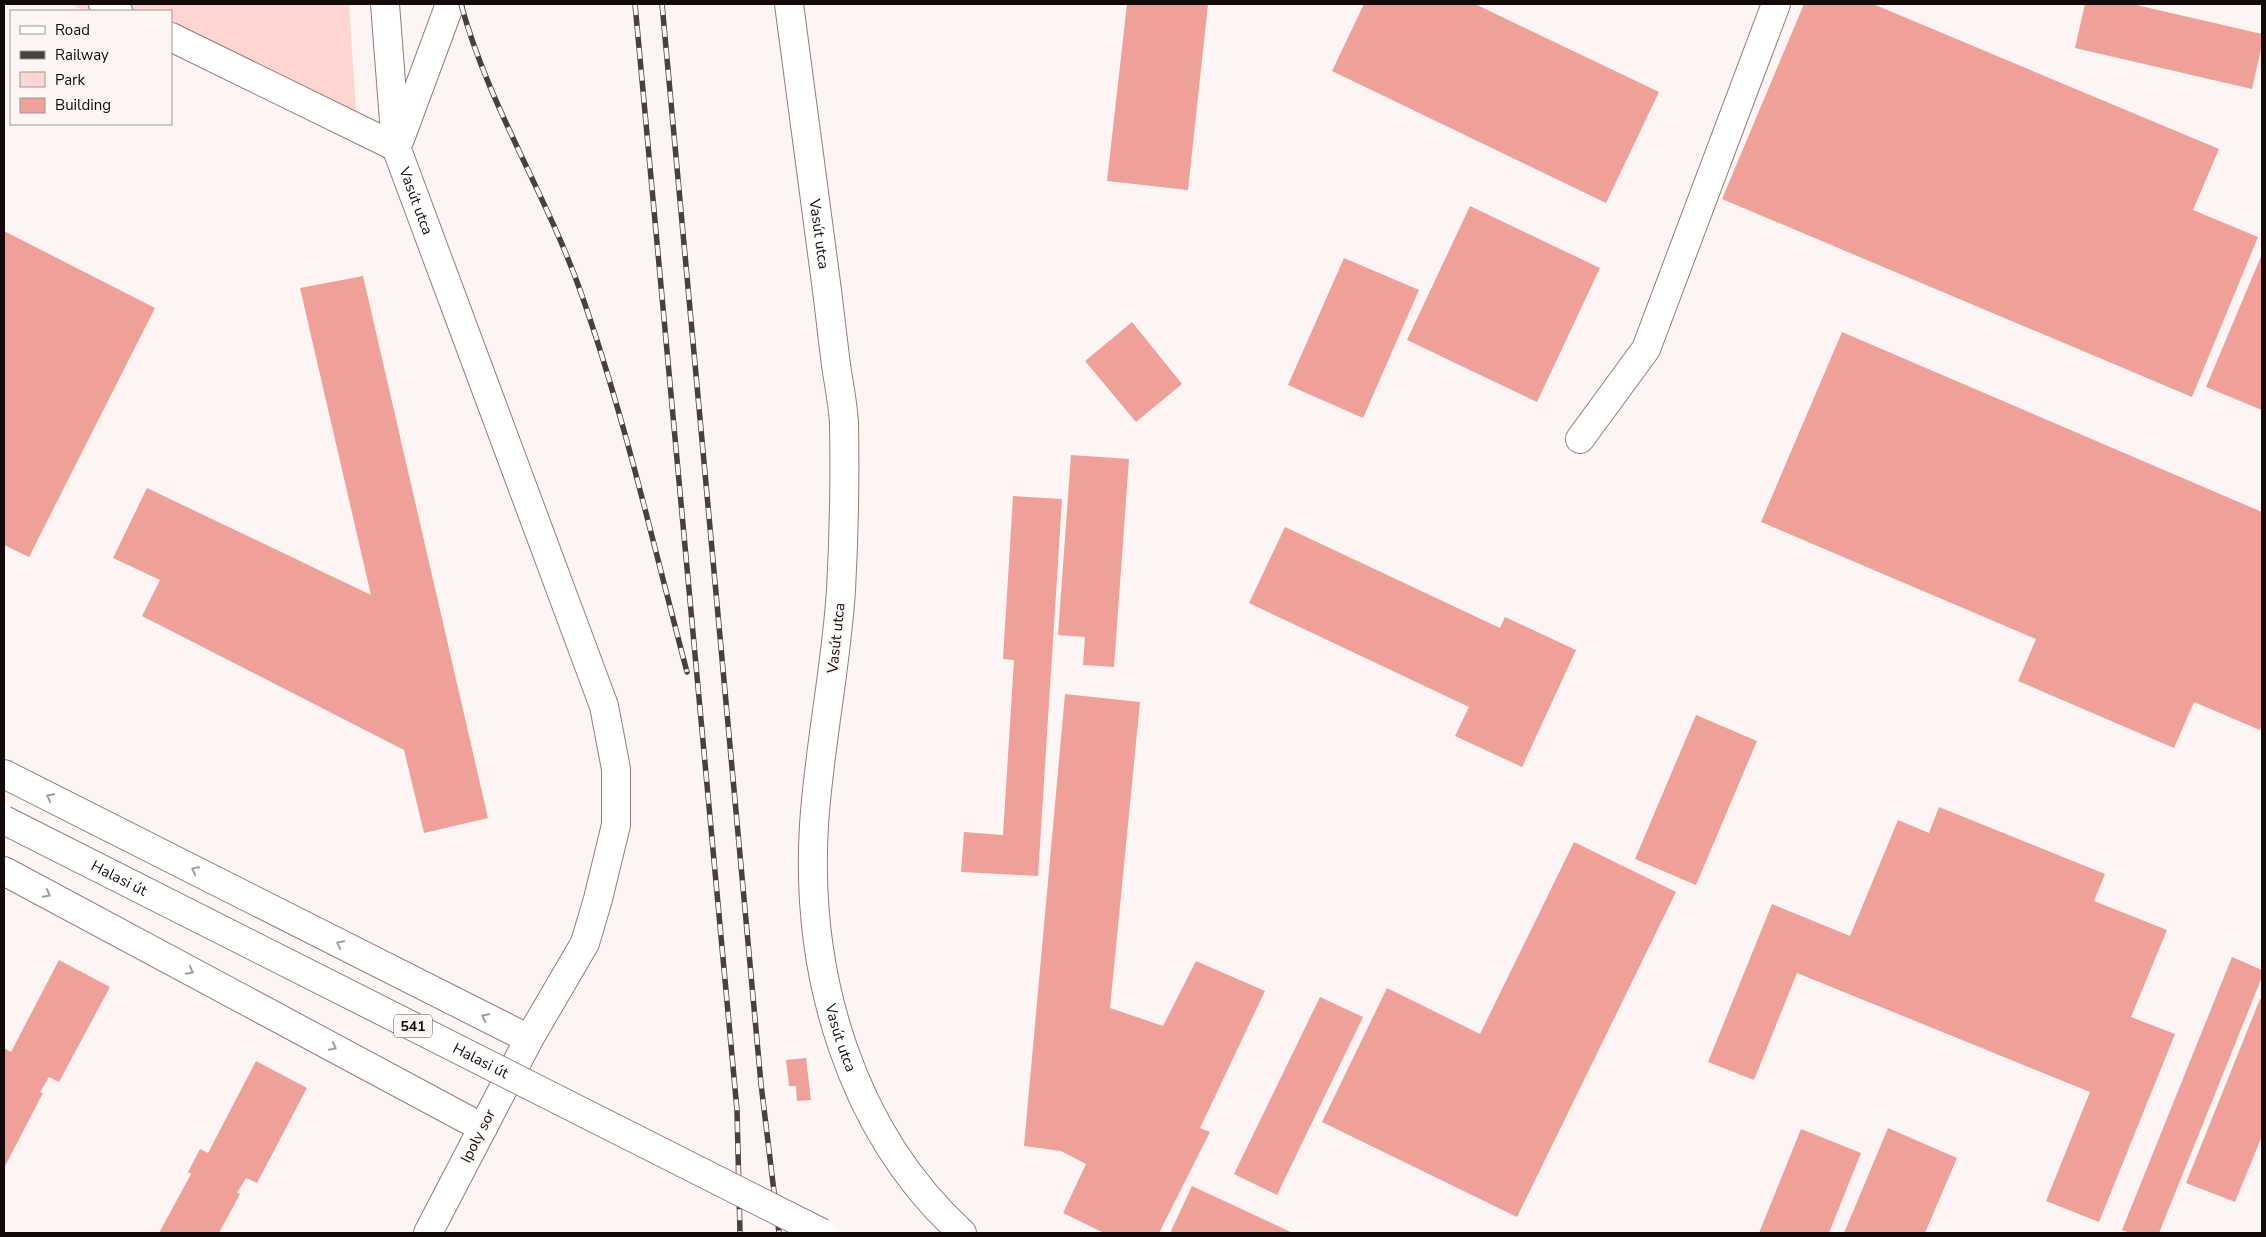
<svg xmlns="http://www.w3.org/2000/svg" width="2266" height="1237" viewBox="0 0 2266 1237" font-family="'Nunito Sans',sans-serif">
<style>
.green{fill:#fed5d1}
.building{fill:#efa099}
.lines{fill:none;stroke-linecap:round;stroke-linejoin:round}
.minor-casing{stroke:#977b78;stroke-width:30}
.minor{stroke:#fff;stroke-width:28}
.rail-casing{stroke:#493f3e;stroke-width:5.5}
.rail{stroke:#fcf5f4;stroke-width:4;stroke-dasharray:11;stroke-linecap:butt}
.major-bridge-casing{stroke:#977b78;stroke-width:30;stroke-linecap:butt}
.major-bridge{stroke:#fff;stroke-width:28}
.oneway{stroke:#a19d9d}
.labels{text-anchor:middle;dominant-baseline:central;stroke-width:4.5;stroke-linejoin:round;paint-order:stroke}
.shield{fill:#fcf5f4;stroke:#5a5050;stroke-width:1}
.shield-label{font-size:14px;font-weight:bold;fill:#140a09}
.street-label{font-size:15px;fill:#140a09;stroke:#fcf5f4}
</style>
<rect width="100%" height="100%" fill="#fcf5f4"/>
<path class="green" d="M69,4H349L358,141L171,52V11H85Z"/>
<path class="building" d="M1127,4H1208L1188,190L1107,181Z
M1364,4H1475L1659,92L1606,203L1332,71Z
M1804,4H1873L2219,149L2193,210L2258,237L2192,397L1722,199Z
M2085,4H2132L2262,34V45L2252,89L2075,48Z
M1470,206L1600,268L1537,402L1407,340Z
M4,231L155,308L29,557L4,545Z
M2262,254V410L2206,387Z
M1344,258L1419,290L1363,418L1288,385Z
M363,276L488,818L424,833L404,750L142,616L160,580L113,558L147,488L371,595L300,288Z
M1132,322L1182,384L1136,422L1085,361Z
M1842,332L2262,512V724L2260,730L2194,702L2174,748L2018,681L2036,639L1761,522Z
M1071,455L1129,459L1114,667L1083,665L1085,637L1058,635Z
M1013,496L1062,499L1038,876L961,872L964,832L1003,835L1014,660L1003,659Z
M1285,527L1500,628L1505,617L1576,650L1522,767L1455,736L1469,707L1249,603Z
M1065,694L1140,702L1110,1008L1163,1026L1196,961L1265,991L1200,1128L1210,1132L1159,1233H1104L1063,1213L1086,1164L1061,1151L1024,1146Z
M1696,715L1757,741L1696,885L1635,859Z
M1939,807L2105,874L2094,901L2167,930L2131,1017L2175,1034L2099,1222L2046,1201L2090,1092L1797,973L1754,1080L1708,1062L1772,904L1850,936L1898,820L1929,833Z
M1574,842L1676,892L1517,1217L1322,1122L1387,988L1480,1034Z
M2232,957L2262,970V977L2159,1233H2131L2122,1230Z
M59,960L110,987L59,1082L49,1077L40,1092L43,1093L4,1168V1048L11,1052Z
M1320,997L1363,1017L1277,1195L1234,1174Z
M2260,999L2262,1000V1136L2235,1202L2186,1183Z
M806,1058L811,1100L797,1101L796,1086H789L786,1060Z
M256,1061L307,1088L257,1183L246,1178L237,1193L240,1194L219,1233H159L191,1174L188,1172L200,1149L208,1153Z
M1888,1128L1957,1158L1925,1233H1844Z
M1801,1129L1861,1153L1829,1233H1759Z
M1192,1186L1293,1233H1170Z"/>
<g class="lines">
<defs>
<g id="minor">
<path d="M103,4L118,11"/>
<path id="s1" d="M385,4L396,147L604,706L616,769V825L598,899L585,943L529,1039L428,1233"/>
<path id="s2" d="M789,4C801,97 813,190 826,283C830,313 833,343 837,372C840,389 843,406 844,423C845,478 844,535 841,590C836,669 819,747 814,825C805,974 850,1131 962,1233"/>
<path d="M171,37L396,147"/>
<path d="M400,139L450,4"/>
<path d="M1580,439L1646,349L1776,4"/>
<path d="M4,774L529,1039"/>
<path d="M4,871L483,1128"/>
</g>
</defs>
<use href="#minor" class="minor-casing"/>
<use href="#minor" class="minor"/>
<defs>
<path id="rail" d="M461,4C488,104 545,192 580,290C624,414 653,544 687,672
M635,4L737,1110L740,1233
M662,4L761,1084L779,1233"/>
</defs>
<use href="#rail" class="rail-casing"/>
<use href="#rail" class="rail"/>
<defs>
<g id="major-bridge">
<path id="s3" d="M4,820L822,1233"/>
</g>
</defs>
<use href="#major-bridge" class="major-bridge-casing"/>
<use href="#major-bridge" class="major-bridge"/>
</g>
<defs><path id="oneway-chevron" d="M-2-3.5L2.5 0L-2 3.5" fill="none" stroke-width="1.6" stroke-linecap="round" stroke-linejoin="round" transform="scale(1.25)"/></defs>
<g class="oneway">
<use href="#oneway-chevron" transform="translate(50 797) rotate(-153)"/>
<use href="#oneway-chevron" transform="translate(195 870) rotate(-153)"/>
<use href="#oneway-chevron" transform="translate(47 894) rotate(28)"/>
<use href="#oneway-chevron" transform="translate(340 944) rotate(-153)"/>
<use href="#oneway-chevron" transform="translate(190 971) rotate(28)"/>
<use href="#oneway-chevron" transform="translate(485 1017) rotate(-153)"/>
<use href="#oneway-chevron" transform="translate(333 1047) rotate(28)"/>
</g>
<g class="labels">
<rect class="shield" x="394" y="1014.5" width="38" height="23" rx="4"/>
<g class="shield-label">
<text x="413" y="1026">541</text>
</g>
<g class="street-label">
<text stroke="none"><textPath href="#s1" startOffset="201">Vasút utca</textPath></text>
<text stroke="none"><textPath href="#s2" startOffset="232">Vasút utca</textPath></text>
<text transform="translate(836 638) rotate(-84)">Vasút utca</text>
<text stroke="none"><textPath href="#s3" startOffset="129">Halasi út</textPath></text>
<text stroke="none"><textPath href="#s2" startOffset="1042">Vasút utca</textPath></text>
<text stroke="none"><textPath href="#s3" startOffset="534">Halasi út</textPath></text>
<text transform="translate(478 1136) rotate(-63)">Ipoly sor</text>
</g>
</g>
<rect width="2266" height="1237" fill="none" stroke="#140a09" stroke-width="10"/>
<rect x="10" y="10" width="162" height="115" fill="#fcf5f4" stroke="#9f9796"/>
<rect x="20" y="26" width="25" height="8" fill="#ffffff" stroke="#9f9796"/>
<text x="55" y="35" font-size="15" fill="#140a09">Road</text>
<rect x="20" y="51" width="25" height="8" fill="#493f3e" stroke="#9f9796"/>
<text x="55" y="60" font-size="15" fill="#140a09">Railway</text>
<rect x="20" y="72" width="25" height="15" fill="#fed5d1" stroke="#9f9796"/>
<text x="55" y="85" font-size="15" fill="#140a09">Park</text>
<rect x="20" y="98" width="25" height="15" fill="#efa099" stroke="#9f9796"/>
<text x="55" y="110" font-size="15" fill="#140a09">Building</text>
</svg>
